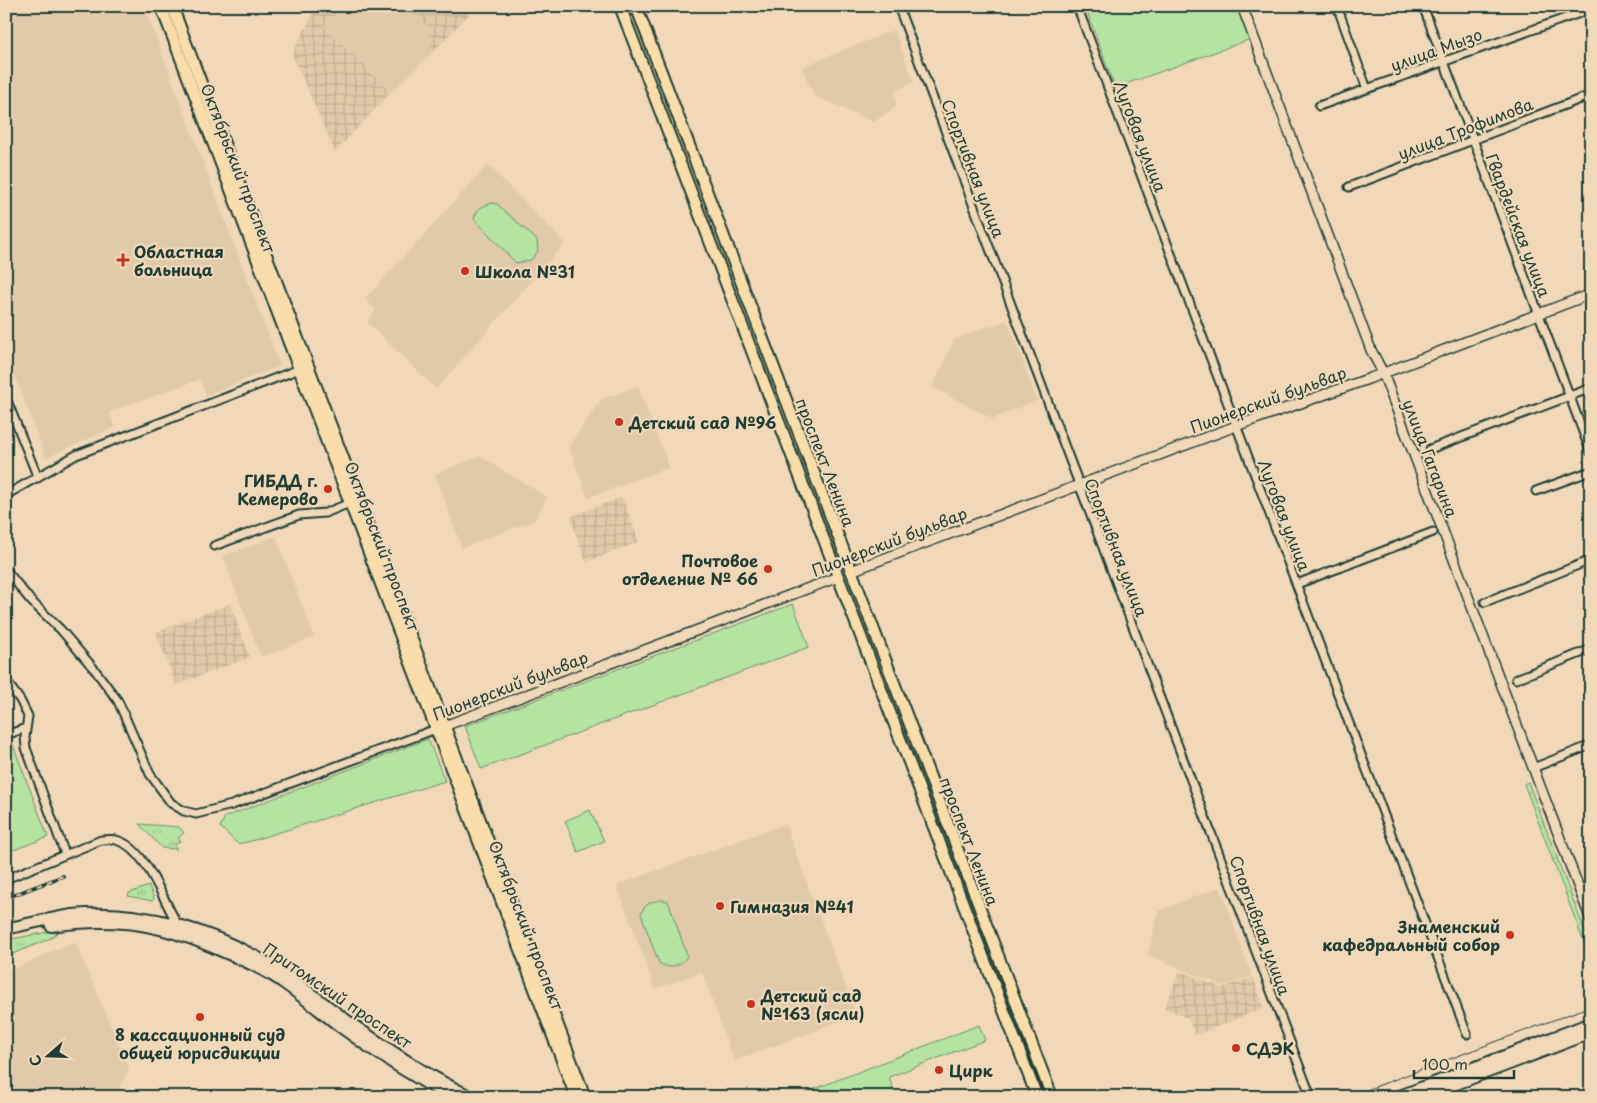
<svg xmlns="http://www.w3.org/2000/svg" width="1597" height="1103" viewBox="0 0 1597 1103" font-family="'Playpen Sans',sans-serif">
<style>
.built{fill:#e0caa9}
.industrial{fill:url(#industrial-grid)}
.grass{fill:url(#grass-tufts);stroke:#6a906b}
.forest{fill:url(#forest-crowns);stroke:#6a906b}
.park{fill:#b4e3a2;stroke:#6a906b}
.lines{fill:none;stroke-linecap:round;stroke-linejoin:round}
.minor-casing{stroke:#1f3d34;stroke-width:11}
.tertiary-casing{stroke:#1f3d34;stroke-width:12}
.secondary-casing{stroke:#1f3d34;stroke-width:14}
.primary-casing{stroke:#1f3d34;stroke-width:14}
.minor{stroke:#f0d8b8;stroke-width:7}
.tertiary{stroke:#f0d8b8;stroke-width:9}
.secondary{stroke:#f0d8b8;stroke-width:10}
.primary{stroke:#f9deab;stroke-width:10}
.tram{stroke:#1f3d34;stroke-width:1}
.rail-casing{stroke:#1f3d34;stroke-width:4}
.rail{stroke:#f0d8b8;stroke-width:2;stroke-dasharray:5.5;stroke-linecap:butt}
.poi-dot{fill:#c8321e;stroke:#f0d8b8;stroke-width:2}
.labels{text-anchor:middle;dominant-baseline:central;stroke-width:4.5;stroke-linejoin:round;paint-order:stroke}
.street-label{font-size:16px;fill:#1f3d34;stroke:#f0d8b8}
.poi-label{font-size:16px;font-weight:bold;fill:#1f3d34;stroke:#f0d8b8;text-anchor:start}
</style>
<defs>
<pattern id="industrial-grid" width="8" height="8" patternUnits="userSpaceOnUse" patternTransform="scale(1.25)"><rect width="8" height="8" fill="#e0caa9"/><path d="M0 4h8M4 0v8" fill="none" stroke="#c0ae92"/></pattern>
<pattern id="grass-tufts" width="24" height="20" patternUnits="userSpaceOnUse" patternTransform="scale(1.25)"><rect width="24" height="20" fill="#b4e3a2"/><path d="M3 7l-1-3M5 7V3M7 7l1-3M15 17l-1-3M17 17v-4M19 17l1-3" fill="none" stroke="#9ac48c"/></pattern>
<pattern id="forest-crowns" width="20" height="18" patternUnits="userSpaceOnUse" patternTransform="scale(1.25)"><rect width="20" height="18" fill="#b4e3a2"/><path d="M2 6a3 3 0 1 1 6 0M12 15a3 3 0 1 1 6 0" fill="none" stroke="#9ac48c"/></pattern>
</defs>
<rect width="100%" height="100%" fill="#f0d8b8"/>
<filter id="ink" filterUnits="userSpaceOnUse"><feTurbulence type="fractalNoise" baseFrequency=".02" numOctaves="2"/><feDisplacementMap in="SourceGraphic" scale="10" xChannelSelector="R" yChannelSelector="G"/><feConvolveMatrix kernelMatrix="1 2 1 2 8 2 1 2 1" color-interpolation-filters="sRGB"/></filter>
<g filter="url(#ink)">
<path class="built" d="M6,6H144L280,366L206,395L200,379L109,412L115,427L46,458L6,353Z
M343,6H406L426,25L432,53L391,92L324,26Z
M894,30L914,82L895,91L896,107L873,122L813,95L802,67Z
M488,165L565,243L436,389L367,322L376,310L365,299Z
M1007,320L1037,400L993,419L932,387L955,339Z
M638,386L669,467L588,498L569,446L601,399Z
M480,456L547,497L535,520L462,548L435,474Z
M276,536L314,637L261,657L223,556Z
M785,824L856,1015L734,1061L702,972L655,989L617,885Z
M1220,887L1252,976L1223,986L1148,955L1158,911Z
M76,943L129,1069L114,1097H6V973L66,945Z"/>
<path class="industrial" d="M317,6H343L324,26L391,92L335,152L292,54Z
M406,6H477L432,53L426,25Z
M622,497L639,542L586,562L570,517Z
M230,604L250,657L176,685L156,632Z
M1180,971L1222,988L1253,977L1264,1008L1195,1035L1188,1018L1164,1008Z"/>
<path class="grass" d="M139,824L179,827L184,833L178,838L180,841L174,846L177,849L162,848Z
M149,886L154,899L152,901L128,896L129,893Z
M54,931L58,932L51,938L6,957V940Z"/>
<path class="forest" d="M1528,782L1591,947V961L1524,784Z"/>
<path class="park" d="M1085,6H1239L1251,39L1115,88Z
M493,203L497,204L537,240L538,251L531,260L516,263L474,219C476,209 483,205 493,203Z
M793,604L809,647L481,769L465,726Z
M10,737L48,837L6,853V738Z
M428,739L445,781L251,841L238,844L220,827L225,817Z
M590,810L604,841L578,852L565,821Z
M663,900L668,901L687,955C685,963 676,965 669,967L660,964L657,958L641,914C644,903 653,901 663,900Z
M979,1025L985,1040L889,1077L896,1097H794Z"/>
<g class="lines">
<defs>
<path id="minor" d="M898,6L1311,1097
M1077,6L1467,1034
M1337,6L1367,89
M1423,6L1591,453
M1319,106L1591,9
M1349,187L1591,95
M6,398L38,478
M1430,449L1591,388
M1536,491L1591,471
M6,495L76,455L302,368
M214,546L299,515L325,513L350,503
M6,570L31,601L61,630L95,670L118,701L150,774L171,803L184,811L196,814L232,805L436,729
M1297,584L1433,532
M1485,602L1591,560
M1516,679L1591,649
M6,681L20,700L28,716L25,737L26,748L65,854
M6,735L26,728
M1533,768L1591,745
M6,879L101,840C105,840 112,839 116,840C146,847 163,901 178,925"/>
<path id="tertiary" d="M1242,6L1371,350L1383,373L1591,920
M851,571L1236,426L1368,379L1591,294
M439,728L838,577"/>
<path id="secondary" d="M51,926C119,916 162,924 224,952C243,960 261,968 278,979C300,994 321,1012 342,1028C376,1053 413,1077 451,1097
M6,929C28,924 51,918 73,915C141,908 211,930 269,964C297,981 322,1003 349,1022C388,1049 429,1077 472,1097
M1397,1097L1591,1023
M1422,1097L1591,1033"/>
<path id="primary" d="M161,6L576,1097
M172,6L585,1097
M620,6L1037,1097
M636,6L1052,1097"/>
</defs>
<use href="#minor" class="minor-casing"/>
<use href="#tertiary" class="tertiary-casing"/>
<use href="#secondary" class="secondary-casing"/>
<use href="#primary" class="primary-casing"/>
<use href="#minor" class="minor"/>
<use href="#tertiary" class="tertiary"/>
<use href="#secondary" class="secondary"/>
<use href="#primary" class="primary"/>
<path class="tram" d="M1348,1097L1591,1006"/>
<defs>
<path id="rail" d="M6,898L63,876"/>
</defs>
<use href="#rail" class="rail-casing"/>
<use href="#rail" class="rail"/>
</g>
</g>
<g class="poi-dot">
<path d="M120.5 252.5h5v5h5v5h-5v5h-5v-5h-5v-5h5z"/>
<circle cx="465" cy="271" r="5"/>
<circle cx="619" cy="422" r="5"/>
<circle cx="328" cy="489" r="5"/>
<circle cx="768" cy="569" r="5"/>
<circle cx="720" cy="906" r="5"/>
<circle cx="1510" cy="935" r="5"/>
<circle cx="751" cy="1004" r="5"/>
<circle cx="200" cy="1017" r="5"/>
<circle cx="1236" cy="1048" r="5"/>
<circle cx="939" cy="1070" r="5"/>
</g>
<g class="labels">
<g class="street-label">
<text transform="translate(1436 49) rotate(-20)">улица Мызо</text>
<text transform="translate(1465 128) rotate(-21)">улица Трофимова</text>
<text transform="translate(1141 136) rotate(69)">Луговая улица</text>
<text transform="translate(239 168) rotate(69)">Октябрьский проспект</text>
<text transform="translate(974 168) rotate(69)">Спортивная улица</text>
<text transform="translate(1519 225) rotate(69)">Гвардейская улица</text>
<text transform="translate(1268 399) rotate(-20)">Пионерский бульвар</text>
<text transform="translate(1431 458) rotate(69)">улица Гагарина</text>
<text transform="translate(826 462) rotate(69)">проспект Ленина</text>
<text transform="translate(1285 515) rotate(69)">Луговая улица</text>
<text transform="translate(889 541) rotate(-21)">Пионерский бульвар</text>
<text transform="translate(383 546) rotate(69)">Октябрьский проспект</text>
<text transform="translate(1117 547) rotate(69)">Спортивная улица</text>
<text transform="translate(510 685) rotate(-21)">Пионерский бульвар</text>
<text transform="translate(970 841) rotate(69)">проспект Ленина</text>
<text transform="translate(527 925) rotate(69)">Октябрьский проспект</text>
<text transform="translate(1261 925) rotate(70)">Спортивная улица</text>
<text transform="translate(338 995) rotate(34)">Притомский проспект</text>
</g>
<g class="poi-label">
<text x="134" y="251">Областная<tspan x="134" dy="18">больница</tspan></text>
<text x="475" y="271">Школа №31</text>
<text x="629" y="422">Детский сад №96</text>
<text x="318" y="480" text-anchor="end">ГИБДД г.<tspan x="318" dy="18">Кемерово</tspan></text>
<text x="758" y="560" text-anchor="end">Почтовое<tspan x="758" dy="18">отделение № 66</tspan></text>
<text x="730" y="906">Гимназия №41</text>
<text x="1500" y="926" text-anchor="end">Знаменский<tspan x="1500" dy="18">кафедральный собор</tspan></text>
<text x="761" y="995">Детский сад<tspan x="761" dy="18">№163 (ясли)</tspan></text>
<text x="200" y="1034" text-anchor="middle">8 кассационный суд<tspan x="200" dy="18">общей юрисдикции</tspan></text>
<text x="1246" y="1048">СДЭК</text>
<text x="949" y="1070">Цирк</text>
</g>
</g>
<rect width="1597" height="1103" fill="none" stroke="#f0d8b8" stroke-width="25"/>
<rect x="12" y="12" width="1572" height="1078" fill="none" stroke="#1f3d34" stroke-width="2" filter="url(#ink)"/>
<g transform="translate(48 1056) rotate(250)" stroke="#f0d8b8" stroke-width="4" paint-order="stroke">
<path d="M0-4L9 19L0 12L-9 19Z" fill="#1f3d34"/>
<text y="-8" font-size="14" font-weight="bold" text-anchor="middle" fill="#1f3d34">С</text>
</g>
<path d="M1414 1070v8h100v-8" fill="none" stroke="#1f3d34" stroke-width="2.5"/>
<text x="1422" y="1070" font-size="15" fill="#1f3d34" stroke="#f0d8b8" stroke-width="4" paint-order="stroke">100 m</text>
</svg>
